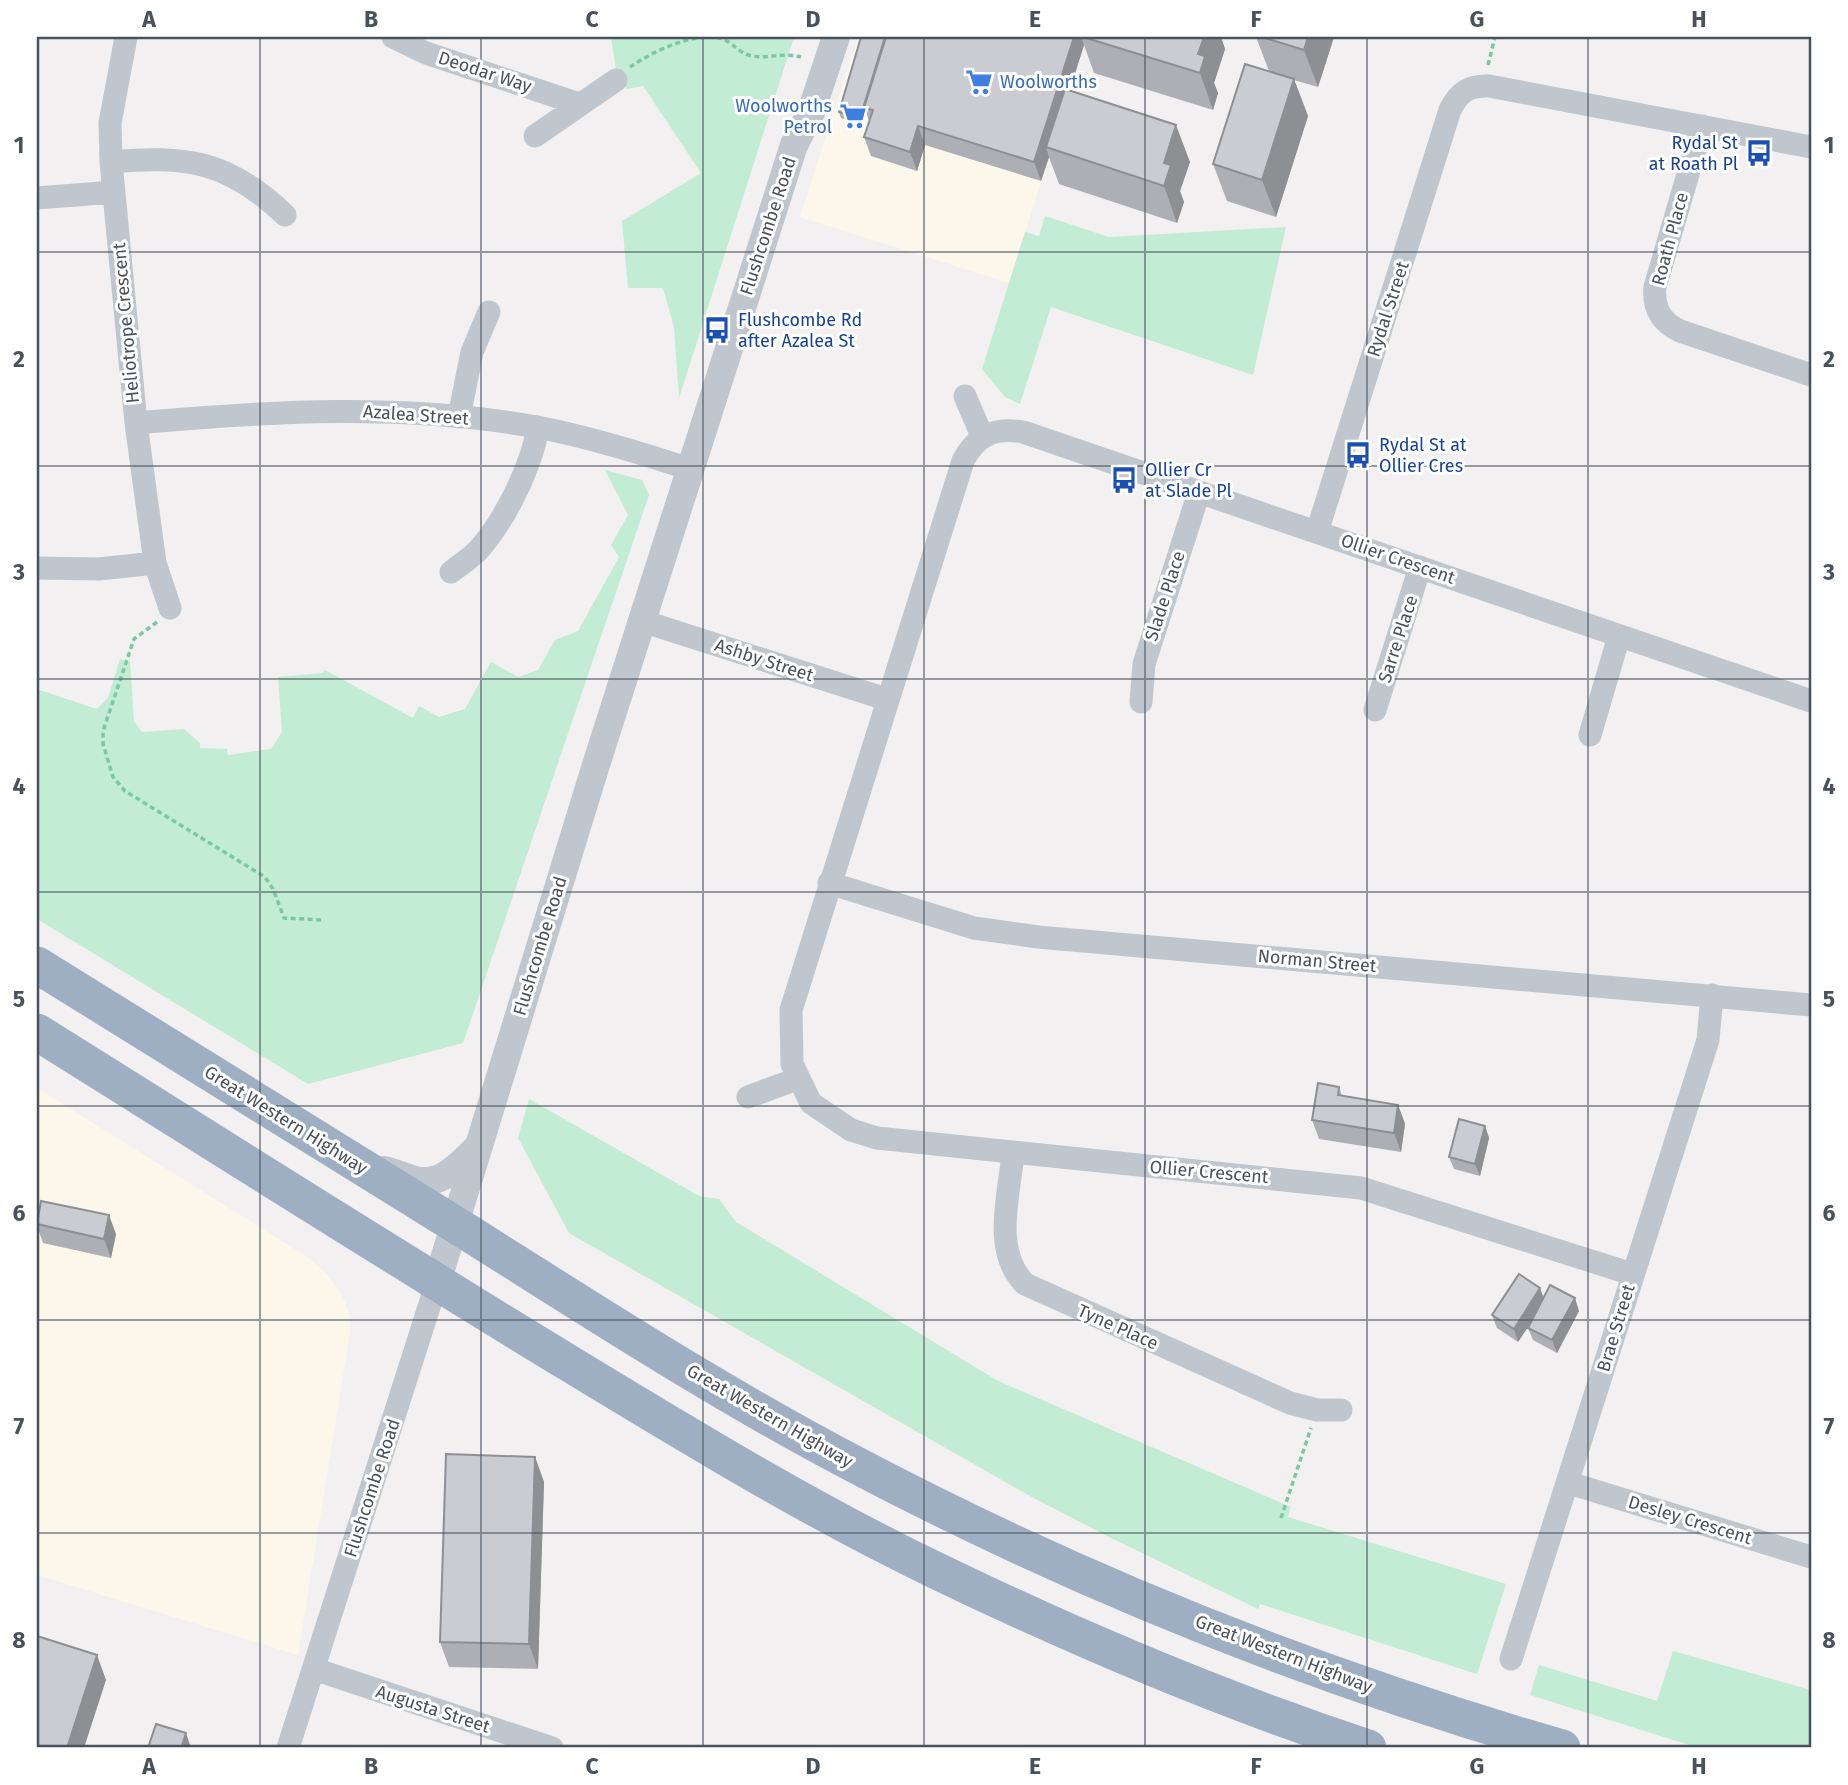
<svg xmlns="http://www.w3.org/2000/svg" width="1848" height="1785" viewBox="0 0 1848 1785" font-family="'Fira Sans',sans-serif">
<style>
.commercial{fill:#fbf7eb}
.green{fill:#c2ecd4}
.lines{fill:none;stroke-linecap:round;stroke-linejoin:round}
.path{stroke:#7cc7a5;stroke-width:3.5;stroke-dasharray:5 3.5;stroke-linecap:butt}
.minor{stroke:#bfc6cd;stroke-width:23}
.tertiary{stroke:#bfc6cd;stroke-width:28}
.trunk{stroke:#9eafc3;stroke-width:37}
.wall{fill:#aeafb5}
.shaded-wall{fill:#8d8f93}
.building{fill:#caccd2;stroke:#8d8f93;stroke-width:2}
.grid{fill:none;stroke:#49525c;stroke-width:2;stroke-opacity:0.55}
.labels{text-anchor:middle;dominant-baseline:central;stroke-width:6;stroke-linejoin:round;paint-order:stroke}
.street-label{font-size:18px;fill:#49525c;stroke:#fff}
.shop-label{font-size:18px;fill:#366cbe;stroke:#fff;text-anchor:start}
.transit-label{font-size:18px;fill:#164399;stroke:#fff;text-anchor:start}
.neatline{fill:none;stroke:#49525c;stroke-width:2.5}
.grid-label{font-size:23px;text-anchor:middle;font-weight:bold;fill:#49525c}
</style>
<rect width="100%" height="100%" fill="#f2f0f0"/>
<path class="commercial" d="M858,37H1087L1009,283L800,217Z
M37,1088L306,1256L327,1274L342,1295L350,1315V1333L298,1655L37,1575Z"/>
<path class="green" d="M611,37H794L679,398L674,327L663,288H628L622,221L701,173L643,86L627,89L616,70Z
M1045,216L1109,237L1286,227L1253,375L1051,307L1020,404L1005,397L982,369L1025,232L1039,236Z
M605,470L642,480L649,495L463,1043L308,1084L37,919V689L97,709L108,698L120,659L130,661L134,721L142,732L184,729L200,743V748L227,749L228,755L271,749L282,732L278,677L323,673L325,670L413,718L419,706L439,717L465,709L491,662L518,677L538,670L555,640L578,631L619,557L611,545L628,515Z
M529,1099L699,1196L719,1199L736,1222L998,1381L1291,1507L1288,1517L1506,1584L1477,1674L1260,1604L1258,1609L1105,1535L1028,1495L569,1233L518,1138Z
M1673,1651L1811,1690V1748H1699L1530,1695L1539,1665L1657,1701Z"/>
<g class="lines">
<path class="path" d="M1488,65L1495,37
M630,67C652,52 696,30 723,39C733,43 740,54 752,56C769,59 783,52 801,57
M157,622L134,639L103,731V744L113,777L125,791L265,877L273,889L284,918L321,920
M1281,1518L1311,1428"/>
<path class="minor" d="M126,37L110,123L111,162L136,423L155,563L170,608
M393,37L426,53L579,104
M1702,126L1655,287C1653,308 1661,322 1680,331L1811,375
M535,136L616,80
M111,162C186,155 229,161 285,215
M37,198L114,192
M965,396L982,436
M459,417L472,352L489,312
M136,423C270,411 404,403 537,427C589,437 640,453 690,469
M1317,532L1450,110C1459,92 1469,85 1489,86L1811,147
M37,568L99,569L155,563
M451,572C461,564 473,557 481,547C506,518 532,465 538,427
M642,621L886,699
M1141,702L1144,664L1199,492
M1375,710L1420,567
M1590,735L1619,636
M829,883L974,928L1038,937L1811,1005
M748,1097L797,1079
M1013,1154C1009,1196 992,1251 1025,1284L1290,1403L1317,1410H1341
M1632,1274L1361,1188L877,1138L851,1130L811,1103L792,1064L791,1010L963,461C976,435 995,427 1023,432L1811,701
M1569,1483L1811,1557
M1511,1659L1708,1040L1712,995
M314,1669L552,1748
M288,1748L437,1282"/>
<path class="tertiary" d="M383,1170C394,1172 404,1177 416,1180C442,1187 462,1162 479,1146
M437,1282L595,768L794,145L811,112L836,37"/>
<path class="trunk" d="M37,965C176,1052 316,1138 456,1225C588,1308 718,1393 856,1465C1080,1583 1319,1678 1562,1748
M37,1032C213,1142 389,1254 567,1362C689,1436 810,1510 939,1572C1078,1639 1222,1700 1368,1748"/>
</g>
<path class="wall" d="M861,37H1221L1225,49L1214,83L1218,93L1213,110L1094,73L1084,45L1070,90L1190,162L1180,191L1184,202L1177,223L1059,184L1049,157L1041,181L925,145L917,171L871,156L864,137L869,121L866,112L862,124L841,118L839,112Z
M1256,37H1334L1318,87L1294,80L1308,116L1276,217L1227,201L1213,164L1269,71Z
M1339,1087L1342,1096L1398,1105L1405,1124L1401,1152L1319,1139L1312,1120Z
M1485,1126L1489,1138L1480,1176L1454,1169L1449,1157Z
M37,1220L116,1234L111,1258L43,1243L37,1226Z
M1544,1297L1579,1311L1557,1353L1533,1340L1528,1328L1530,1324L1518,1342L1497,1328L1492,1315Z
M535,1457L544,1482L538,1669L449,1667L440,1642Z"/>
<path class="shaded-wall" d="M885,37H890L864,108L866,112L862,124L860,118Z
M1074,37H1081L1084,45L1051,149L1046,147L1049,157L1041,181L1034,162Z
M1204,37H1221L1225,49L1214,83L1218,93L1213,110L1200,73L1198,54Z
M1308,37H1334L1318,87L1304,50Z
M1294,79L1308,116L1276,217L1262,180Z
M1176,125L1190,162L1180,191L1184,202L1177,223L1164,186V163Z
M918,126L925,145L917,171L910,152Z
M1398,1105L1405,1124L1401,1152L1394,1133Z
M1485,1126L1489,1138L1480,1176L1475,1164Z
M109,1215L116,1234L111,1258L104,1239Z
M1540,1288L1545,1301L1518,1342L1514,1329Z
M1575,1298L1579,1311L1557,1353L1552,1340Z
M535,1457L544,1482L538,1669L529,1644Z
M97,1655L106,1680L84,1748H67Z
M186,1733L191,1748H181Z"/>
<path class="building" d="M861,37H885L860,118L839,112Z
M886,37H1074L1034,162L918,126L910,152L864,137L873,110L864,108Z
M1083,37H1204L1198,54L1205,56L1200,73Z
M1262,37H1308L1304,50Z
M1245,64L1294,79L1262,180L1213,164Z
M1065,89L1176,125L1164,163L1171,165L1164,186L1046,147Z
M1318,1083L1339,1087L1338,1095L1398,1105L1394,1133L1312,1120Z
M1459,1119L1485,1126L1475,1164L1449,1157Z
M41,1201L109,1215L104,1239L37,1224Z
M1519,1274L1540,1288L1514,1329L1492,1315Z
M1550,1285L1575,1298L1552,1340L1528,1328Z
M446,1454L535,1457L529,1644L440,1642Z
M37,1636L97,1655L67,1748H37Z
M156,1724L186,1733L181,1748H148Z"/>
<path class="grid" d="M260,37V1748M481,37V1748M703,37V1748M924,37V1748M1145,37V1748M1367,37V1748M1588,37V1748M37,252H1811M37,466H1811M37,679H1811M37,892H1811M37,1106H1811M37,1320H1811M37,1533H1811"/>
<defs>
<symbol id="supermarket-bare" viewBox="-9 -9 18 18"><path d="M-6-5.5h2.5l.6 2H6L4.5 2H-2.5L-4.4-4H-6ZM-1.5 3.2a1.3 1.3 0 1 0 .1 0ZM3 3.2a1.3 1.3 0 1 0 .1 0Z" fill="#3f7fe0" stroke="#fff" stroke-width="2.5" paint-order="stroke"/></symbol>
<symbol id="bus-bare" viewBox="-9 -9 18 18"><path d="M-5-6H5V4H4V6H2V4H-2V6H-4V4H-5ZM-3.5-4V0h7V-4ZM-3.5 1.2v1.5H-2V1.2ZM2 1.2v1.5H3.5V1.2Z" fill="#1a4fb4" stroke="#fff" stroke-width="2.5" paint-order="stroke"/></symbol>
</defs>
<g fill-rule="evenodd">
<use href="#supermarket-bare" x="960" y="63" width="38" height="38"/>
<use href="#supermarket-bare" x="834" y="97" width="38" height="38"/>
<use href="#bus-bare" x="1740" y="134" width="38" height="38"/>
<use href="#bus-bare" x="698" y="311" width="38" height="38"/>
<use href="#bus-bare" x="1339" y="436" width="38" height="38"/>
<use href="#bus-bare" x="1105" y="461" width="38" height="38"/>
</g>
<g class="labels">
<g class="street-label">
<text transform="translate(485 72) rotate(18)">Deodar Way</text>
<text transform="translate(768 226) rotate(-72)">Flushcombe Road</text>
<text transform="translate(1670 239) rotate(-75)">Roath Place</text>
<text transform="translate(1388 309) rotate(-72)">Rydal Street</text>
<text transform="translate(126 323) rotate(-95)">Heliotrope Crescent</text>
<text transform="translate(416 415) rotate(4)">Azalea Street</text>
<text transform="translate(1398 559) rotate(19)">Ollier Crescent</text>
<text transform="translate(1165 596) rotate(-72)">Slade Place</text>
<text transform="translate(1398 639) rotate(-72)">Sarre Place</text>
<text transform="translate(764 660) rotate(18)">Ashby Street</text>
<text transform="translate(540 946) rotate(-73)">Flushcombe Road</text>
<text transform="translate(1317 961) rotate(5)">Norman Street</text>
<text transform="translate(286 1120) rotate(32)">Great Western Highway</text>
<text transform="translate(1209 1172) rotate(5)">Ollier Crescent</text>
<text transform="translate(1118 1327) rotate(24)">Tyne Place</text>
<text transform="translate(1616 1328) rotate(-73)">Brae Street</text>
<text transform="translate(770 1416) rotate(30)">Great Western Highway</text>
<text transform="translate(372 1488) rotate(-72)">Flushcombe Road</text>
<text transform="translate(1690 1520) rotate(17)">Desley Crescent</text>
<text transform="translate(1284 1654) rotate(21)">Great Western Highway</text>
<text transform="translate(433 1709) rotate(18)">Augusta Street</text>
</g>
<g class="shop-label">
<text x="1000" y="82">Woolworths</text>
<text x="832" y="106" text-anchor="end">Woolworths<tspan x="832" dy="21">Petrol</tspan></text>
</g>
<g class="transit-label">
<text x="1738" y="143" text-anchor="end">Rydal St<tspan x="1738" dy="21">at Roath Pl</tspan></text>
<text x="738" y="320">Flushcombe Rd<tspan x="738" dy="21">after Azalea St</tspan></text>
<text x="1379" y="445">Rydal St at<tspan x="1379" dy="21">Ollier Cres</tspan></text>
<text x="1145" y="470">Ollier Cr<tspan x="1145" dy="21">at Slade Pl</tspan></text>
</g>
</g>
<rect width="1848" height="1785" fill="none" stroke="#ffffff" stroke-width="77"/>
<rect x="38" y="38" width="1772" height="1708" class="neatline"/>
<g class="grid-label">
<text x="149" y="27">A</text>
<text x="371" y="27">B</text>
<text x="592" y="27">C</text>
<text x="813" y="27">D</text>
<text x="1035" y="27">E</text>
<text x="1256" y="27">F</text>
<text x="1477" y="27">G</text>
<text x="1699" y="27">H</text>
<text x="19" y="153">1</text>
<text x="1829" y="153">1</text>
<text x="19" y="367">2</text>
<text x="1829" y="367">2</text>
<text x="19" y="580">3</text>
<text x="1829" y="580">3</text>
<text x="19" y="794">4</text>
<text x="1829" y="794">4</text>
<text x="19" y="1007">5</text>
<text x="1829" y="1007">5</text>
<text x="19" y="1221">6</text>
<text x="1829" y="1221">6</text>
<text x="19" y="1434">7</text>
<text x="1829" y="1434">7</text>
<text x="19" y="1648">8</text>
<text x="1829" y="1648">8</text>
<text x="149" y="1774">A</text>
<text x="371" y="1774">B</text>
<text x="592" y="1774">C</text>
<text x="813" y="1774">D</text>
<text x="1035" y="1774">E</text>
<text x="1256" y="1774">F</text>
<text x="1477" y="1774">G</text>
<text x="1699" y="1774">H</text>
</g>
</svg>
